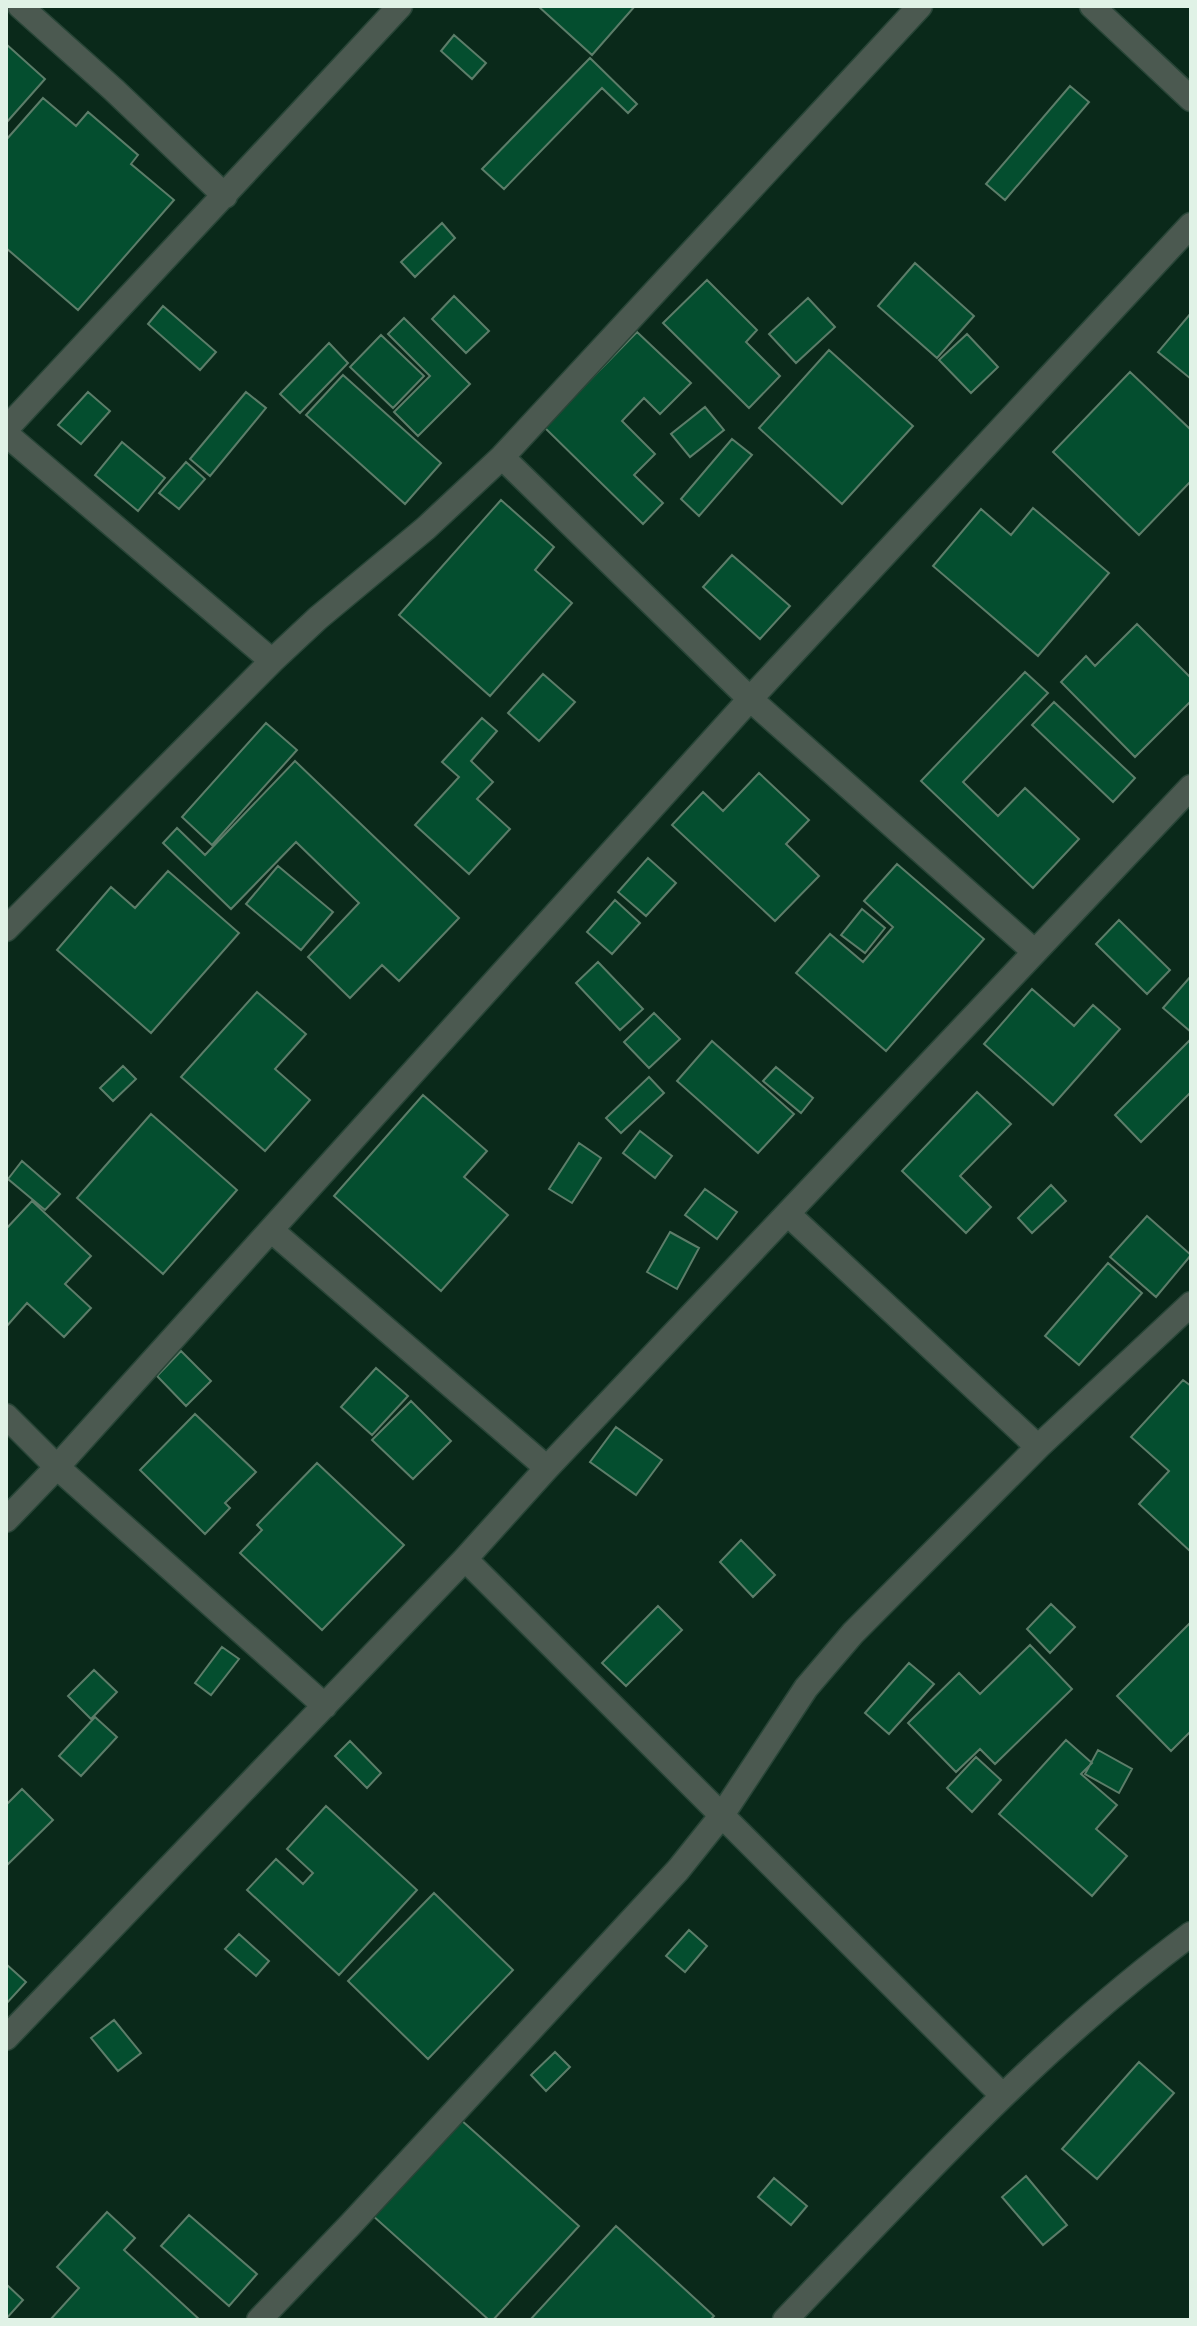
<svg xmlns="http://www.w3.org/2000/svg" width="1197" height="2326" viewBox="0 0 1197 2326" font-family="Lato,sans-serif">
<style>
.building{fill:#044e2f;stroke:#5c7d69;stroke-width:2}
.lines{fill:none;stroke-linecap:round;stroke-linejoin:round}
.minor-casing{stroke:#284537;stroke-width:27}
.minor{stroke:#4b5950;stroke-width:24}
</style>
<rect width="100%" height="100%" fill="#0a291a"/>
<path class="building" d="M538,6H635L592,55Z
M454,35L486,63L472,79L441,51Z
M6,44L45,79L6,123Z
M590,58L637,104L628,113L602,88L504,189L482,169Z
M1070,86L1089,102L1005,200L986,184Z
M43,98L76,126L88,112L138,155L131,164L174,200L78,310L6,248V140Z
M442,223L455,238L415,277L401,262Z
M915,263L974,316L937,358L878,306Z
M707,280L757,330L746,342L780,376L749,408L663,323Z
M454,296L489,331L466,353L432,319Z
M808,298L835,327L796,363L769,334Z
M163,306L216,352L200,370L148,324Z
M1191,313V379L1158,352Z
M404,318L470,384L418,436L394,412L430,376L388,334Z
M637,332L691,383L660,414L644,398L622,421L655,454L634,475L663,503L643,524L544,427Z
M967,334L998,367L971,393L939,360Z
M381,335L424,376L393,408L350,367Z
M329,343L348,363L300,413L280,394Z
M829,350L913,426L842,504L759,428Z
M1130,372L1191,430V481L1139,535L1053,452Z
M343,375L441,463L405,504L306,415Z
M88,392L110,411L81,444L58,425Z
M246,392L266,408L210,476L190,459Z
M705,407L724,430L690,457L671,434Z
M732,439L752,455L699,516L681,499Z
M122,442L165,478L138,511L95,475Z
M186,462L205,479L179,509L159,493Z
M501,500L554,547L535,570L572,603L490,696L399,615Z
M1033,508L1109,573L1038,656L933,566L981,509L1011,535Z
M732,555L790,606L760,639L703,587Z
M1137,624L1191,678V701L1135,757L1061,682L1086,656L1095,666Z
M1025,672L1048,693L963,782L998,816L1025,788L1079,839L1033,888L921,781Z
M543,674L575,702L539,741L508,713Z
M1054,702L1135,778L1113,802L1032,725Z
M482,718L497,731L471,761L493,782L477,799L510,829L469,874L415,825L459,777L442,762Z
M266,723L297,750L212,845L182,817Z
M295,761L459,918L399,981L382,965L350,998L308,957L359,903L296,842L231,909L163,843L177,828L205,855Z
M759,773L809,820L786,844L819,876L775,921L672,825L703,792L723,811Z
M648,858L676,883L646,916L618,892Z
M897,864L984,939L886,1051L796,973L830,934L863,962L893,927L864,901Z
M278,866L333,912L301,950L246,904Z
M168,871L239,933L151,1033L57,950L111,887L135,908Z
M615,900L640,923L612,954L587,932Z
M862,909L885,928L865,953L841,935Z
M1119,920L1170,970L1147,994L1096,944Z
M598,962L643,1009L620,1030L576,983Z
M1191,976V1032L1163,1008Z
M1032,989L1074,1026L1093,1005L1120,1029L1053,1105L984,1044Z
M257,992L306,1034L275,1069L310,1100L265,1151L181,1077Z
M654,1013L680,1039L649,1068L624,1042Z
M1191,1039V1092L1141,1142L1115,1115Z
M712,1041L794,1114L758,1153L677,1081Z
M123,1066L136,1079L113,1101L100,1088Z
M776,1067L813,1098L801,1113L763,1081Z
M649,1077L664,1093L621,1133L606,1118Z
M977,1092L1011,1124L960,1176L991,1207L966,1233L902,1171Z
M423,1095L487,1151L464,1177L508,1215L441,1291L334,1196Z
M151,1114L237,1190L163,1274L77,1198Z
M640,1131L672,1156L655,1178L623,1153Z
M579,1143L601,1158L572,1203L549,1189Z
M22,1161L60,1194L45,1210L8,1179Z
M1051,1185L1066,1201L1032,1233L1018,1218Z
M705,1189L737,1212L717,1239L685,1215Z
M32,1201L91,1256L65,1284L91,1308L64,1337L27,1303L6,1327V1229Z
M1147,1216L1191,1255L1156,1297L1110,1257Z
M670,1232L699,1248L677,1289L647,1272Z
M1108,1263L1142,1293L1079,1365L1045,1336Z
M181,1351L211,1381L186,1406L157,1376Z
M376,1368L408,1396L372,1435L341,1407Z
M1183,1380L1191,1386V1552L1139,1504L1169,1471L1131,1437Z
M411,1401L451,1441L413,1479L372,1440Z
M195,1414L256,1472L225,1503L230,1508L205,1534L140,1470Z
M616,1427L662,1460L636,1495L590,1462Z
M317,1463L404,1545L322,1630L240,1553L262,1530L257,1525Z
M741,1540L775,1575L753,1597L720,1562Z
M1051,1604L1075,1627L1050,1653L1027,1629Z
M658,1606L682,1630L626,1686L602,1663Z
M1191,1622V1731L1171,1751L1117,1696Z
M1030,1645L1072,1689L995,1764L980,1749L956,1772L908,1723L959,1673L980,1694Z
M222,1647L239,1659L211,1695L195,1683Z
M909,1663L934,1684L889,1734L865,1713Z
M94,1670L117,1692L91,1719L68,1696Z
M95,1717L117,1737L81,1776L59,1756Z
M1066,1740L1092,1763L1081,1774L1117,1805L1096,1829L1127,1856L1092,1896L999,1814Z
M350,1741L381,1773L367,1788L335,1756Z
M1098,1750L1132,1769L1119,1793L1085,1774Z
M976,1757L1001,1780L972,1812L947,1788Z
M22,1789L53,1820L6,1866V1805Z
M326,1806L417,1890L339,1975L247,1890L276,1859L303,1884L313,1873L287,1849Z
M434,1893L513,1970L428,2059L348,1981Z
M689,1930L707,1946L685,1972L666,1956Z
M239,1934L269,1961L256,1976L225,1949Z
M6,1964L26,1982L6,2004Z
M114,2020L141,2053L118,2071L91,2038Z
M555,2052L570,2067L546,2091L531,2075Z
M1139,2062L1174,2093L1097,2179L1062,2149Z
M460,2119L579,2226L493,2320H489L372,2215Z
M1026,2176L1067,2225L1043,2245L1002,2197Z
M774,2178L807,2206L791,2225L758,2197Z
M107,2212L135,2238L124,2250L200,2320H50L79,2288L57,2267Z
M189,2215L257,2274L229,2306L161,2246Z
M616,2226L714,2316L710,2320H530Z
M6,2284L23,2300L6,2319Z"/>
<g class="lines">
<defs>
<path id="minor" d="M20,6L114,90L225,196
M1092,6L1191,99
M6,429L400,6
M6,434L272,661
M502,457L750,699L1035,952
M6,929L272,661L318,618L426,528L502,457L920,6
M789,1215L1038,1447
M271,1230L547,1468
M6,1416L57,1467L325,1706
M6,1520L57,1467L750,699L1191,225
M465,1559L1002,2095
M6,2038L465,1559L547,1468L1191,787
M259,2320L351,2224L678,1870L722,1815L806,1688L853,1633L1038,1447L1191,1304
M785,2320C915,2185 1040,2046 1191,1934"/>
</defs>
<use href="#minor" class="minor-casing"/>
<use href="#minor" class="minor"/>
</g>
<rect width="1197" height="2326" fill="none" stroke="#e0f2e6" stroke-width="16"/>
</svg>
